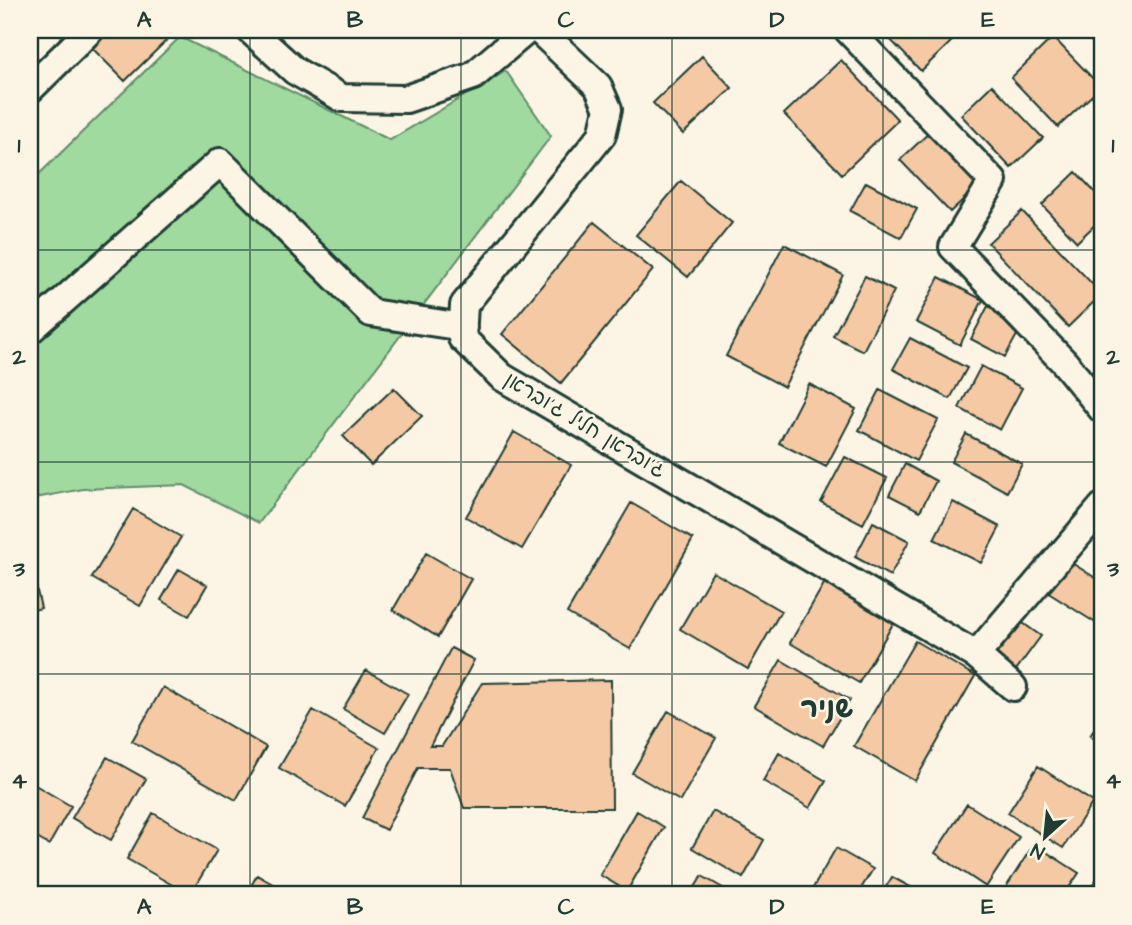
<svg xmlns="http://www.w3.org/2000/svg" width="1132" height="925" viewBox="0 0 1132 925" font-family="'Architects Daughter','Playpen Sans Hebrew',sans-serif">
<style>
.green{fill:#a0da9f;stroke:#608c6a;stroke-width:2}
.building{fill:#f5c9a4;stroke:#1f3d34;stroke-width:2}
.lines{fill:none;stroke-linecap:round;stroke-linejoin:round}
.minor-casing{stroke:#1f3d34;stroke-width:32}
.minor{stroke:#fcf5e5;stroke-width:26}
.grid{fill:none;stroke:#1f3d34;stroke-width:2;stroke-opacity:0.55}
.labels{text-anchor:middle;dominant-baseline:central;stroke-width:5;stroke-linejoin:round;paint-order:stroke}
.street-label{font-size:21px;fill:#1f3d34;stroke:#fcf5e5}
.district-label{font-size:28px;font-weight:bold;fill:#1f3d34;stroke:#fcf5e5}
.neatline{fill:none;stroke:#1f3d34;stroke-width:2.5}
.grid-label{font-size:23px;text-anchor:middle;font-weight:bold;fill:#1f3d34}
</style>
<rect width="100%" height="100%" fill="#fcf5e5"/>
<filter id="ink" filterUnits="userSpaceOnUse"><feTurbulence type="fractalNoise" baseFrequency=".0143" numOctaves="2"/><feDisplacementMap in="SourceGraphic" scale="14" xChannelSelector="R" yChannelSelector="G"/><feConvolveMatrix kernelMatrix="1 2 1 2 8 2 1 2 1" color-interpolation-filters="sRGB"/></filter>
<g filter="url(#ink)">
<path class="green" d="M180,37L390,140L506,71L551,136L259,523L184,485L83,489L30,499V183Z"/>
<path class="building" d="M110,30H177L125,81L92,48Z
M881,30H943L953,40L921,71Z
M1053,37L1101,87L1058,127L1011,78Z
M702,56L732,88L683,134L653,103Z
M841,60L898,120L842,174L784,114Z
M992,85L1043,138L1011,168L961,115Z
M933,129L983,181L950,212L900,160Z
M1076,172L1102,200V218L1077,242L1042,205Z
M681,181L732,223L688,277L636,235Z
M866,182L917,209L901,238L850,211Z
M1022,211L1102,294L1068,327L988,243Z
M594,222L653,270L561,383L502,334Z
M784,244L843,275L784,387L726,356Z
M865,276L894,291L863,351L833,336Z
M939,277L983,300L960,345L916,322Z
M988,306L1023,324L1005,357L971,339Z
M910,338L967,368L950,399L893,369Z
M981,366L1022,388L1000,430L959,408Z
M809,384L856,409L826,467L779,443Z
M394,388L422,416L371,465L343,436Z
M880,390L938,420L916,461L859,430Z
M514,432L571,465L522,549L466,517Z
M966,434L1022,464L1007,492L951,462Z
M845,457L887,478L863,524L821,502Z
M905,464L936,481L920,511L889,495Z
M953,502L1000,527L981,563L934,539Z
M631,503L693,539L630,649L567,613Z
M133,509L181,537L140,606L92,578Z
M873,522L909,541L890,576L855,557Z
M426,553L471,579L438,637L393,610Z
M1067,560L1102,582V627L1047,592Z
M30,561L41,608L30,611Z
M179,569L207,585L189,616L161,600Z
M713,572L781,611L748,669L680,629Z
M825,582L894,622L859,683L790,643Z
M1020,621L1041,636L1016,670L995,655Z
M915,641L975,676L915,781L854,746Z
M451,648L474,660L430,746H442L482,683L611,680L612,808H464L450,768H418L386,830L362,818Z
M781,660L850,700L823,746L754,706Z
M366,670L408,694L385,733L343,709Z
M163,687L266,747L236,800L132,741Z
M313,710L379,748L345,806L279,768Z
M668,711L716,738L680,801L632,773Z
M1102,717V744L1090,736Z
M779,753L826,781L810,808L763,781Z
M107,757L146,779L111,840L72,818Z
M1038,766L1093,802L1063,848L1008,813Z
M30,782L71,806L49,845L30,834Z
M967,804L1019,837L986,887L935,853Z
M637,811L664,827L627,891L600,875Z
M713,811L764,840L743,878L692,848Z
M153,813L217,850L190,895L127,859Z
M1034,844L1079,873L1064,895H1001Z
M836,848L873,869L857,895H809Z
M1102,871V895H1086Z
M257,875L292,895H246Z
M702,876L735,895H690Z
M892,877L925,895H881Z"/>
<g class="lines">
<defs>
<path id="minor" d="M250,30L295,71L342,98L406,99L473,76L527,30
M539,30L598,86L608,109L602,135L464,305L462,338L502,377L976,655
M848,30L993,181L953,247L1064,362L1102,409
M1101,30L1102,31
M30,89L90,30
M30,330L220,162L371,313L463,327
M1013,687L976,655L1102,507"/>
</defs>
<use href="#minor" class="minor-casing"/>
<use href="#minor" class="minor"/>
</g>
</g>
<path class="grid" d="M250,30V895M461,30V895M672,30V895M883,30V895M30,250H1102M30,462H1102M30,674H1102"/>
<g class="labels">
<g class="street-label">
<text transform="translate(585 425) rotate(31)">ג'ובראן חליל ג'ובראן</text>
</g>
<g class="district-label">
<text x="827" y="708">שניר</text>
</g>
</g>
<rect width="1132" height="925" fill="none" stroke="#fcf5e5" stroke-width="77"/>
<g transform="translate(1045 837) rotate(207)" stroke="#fcf5e5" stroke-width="5" paint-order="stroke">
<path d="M0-5L12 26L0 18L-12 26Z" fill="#1f3d34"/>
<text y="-10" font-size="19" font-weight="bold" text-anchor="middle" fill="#1f3d34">N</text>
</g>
<rect x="38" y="38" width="1056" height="848" class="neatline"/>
<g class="grid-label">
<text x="144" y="27">A</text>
<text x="355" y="27">B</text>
<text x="566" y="27">C</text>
<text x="777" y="27">D</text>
<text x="988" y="27">E</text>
<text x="19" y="152">1</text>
<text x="1113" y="152">1</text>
<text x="19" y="364">2</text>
<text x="1113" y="364">2</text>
<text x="19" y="576">3</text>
<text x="1113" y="576">3</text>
<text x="19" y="788">4</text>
<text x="1113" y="788">4</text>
<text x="144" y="914">A</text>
<text x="355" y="914">B</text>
<text x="566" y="914">C</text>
<text x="777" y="914">D</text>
<text x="988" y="914">E</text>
</g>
</svg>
